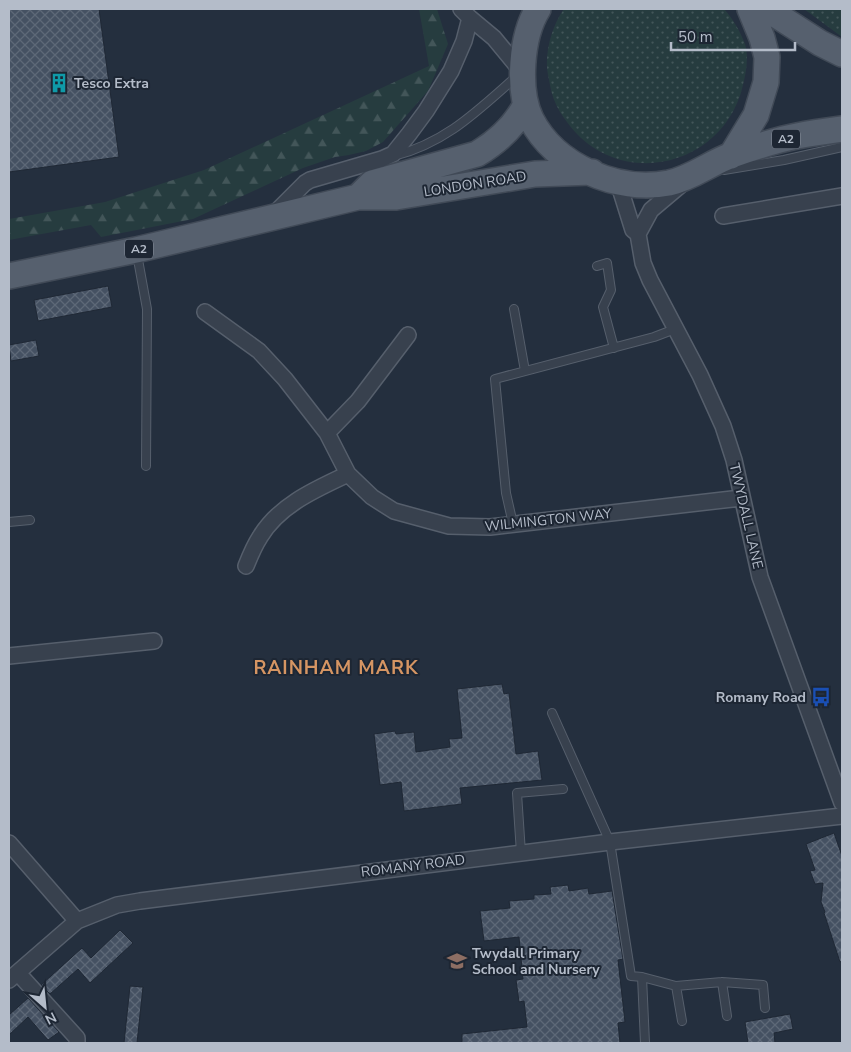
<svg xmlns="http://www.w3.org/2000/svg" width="851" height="1052" viewBox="0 0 851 1052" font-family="'Nunito Sans',sans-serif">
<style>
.grass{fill:url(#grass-dots)}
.forest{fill:url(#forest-firs)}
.building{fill:url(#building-cross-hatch);stroke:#1f2835}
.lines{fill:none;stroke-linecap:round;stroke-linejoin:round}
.service-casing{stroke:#565f6c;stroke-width:10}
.minor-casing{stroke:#565f6c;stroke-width:18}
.primary-casing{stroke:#414a57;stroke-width:28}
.service{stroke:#38414e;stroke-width:8}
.minor{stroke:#38414e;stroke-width:15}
.primary{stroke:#56606e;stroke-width:25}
.labels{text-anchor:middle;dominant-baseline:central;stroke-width:4;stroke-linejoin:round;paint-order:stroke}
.shield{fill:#1d2633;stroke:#878f9c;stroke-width:1}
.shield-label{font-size:12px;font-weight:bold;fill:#b4bcc9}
.poi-label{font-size:14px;font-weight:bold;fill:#b4bcc9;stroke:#1d2633;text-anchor:start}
.street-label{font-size:14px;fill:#b4bcc9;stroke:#1d2633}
.district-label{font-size:19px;font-weight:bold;letter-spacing:1px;fill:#d59563;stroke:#1d2633}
</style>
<defs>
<pattern id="grass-dots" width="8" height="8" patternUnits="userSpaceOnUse" patternTransform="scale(1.25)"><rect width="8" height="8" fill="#263c3f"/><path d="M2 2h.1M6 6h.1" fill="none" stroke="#435659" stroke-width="1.8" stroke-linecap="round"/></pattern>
<pattern id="forest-firs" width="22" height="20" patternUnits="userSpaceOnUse" patternTransform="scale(1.25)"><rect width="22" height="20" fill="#263c3f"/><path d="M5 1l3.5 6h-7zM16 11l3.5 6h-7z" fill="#435659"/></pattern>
<pattern id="building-cross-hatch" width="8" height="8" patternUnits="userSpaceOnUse" patternTransform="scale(1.25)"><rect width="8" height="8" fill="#455162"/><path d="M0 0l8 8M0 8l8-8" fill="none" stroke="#5d6877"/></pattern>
</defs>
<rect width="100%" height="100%" fill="#242f3e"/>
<path class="grass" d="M564,9H724C733,19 740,31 745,44C749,57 746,73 743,85C726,161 632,190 577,134C564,120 553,104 550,85C549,79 547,72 547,66C546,48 553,24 564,9Z
M804,9H842V37Z"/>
<path class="forest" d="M419,9H437L448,44L428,91L383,142L366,151L349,155L335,157L303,168L193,219L101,237L91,225L9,240V219L105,202L204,170L429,66Z"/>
<path class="building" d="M9,9H99L119,157L9,172Z
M108,286L112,307L38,321L34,300Z
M36,340L39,356L11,361L9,345Z
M502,684L504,694L509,693L516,754L538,751L542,780L460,788L462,804L404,811L401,782L380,785L374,734L395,731L396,734L414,732L416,752L450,747L449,739L462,738L457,689Z
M834,833L842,856V961L840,962L824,913L825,912L821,902L823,883L815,884L810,871L815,870L806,844Z
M568,885L569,891L588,888L589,894L612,891L623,959L618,960L625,1022L618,1023L620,1043H462V1034L527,1027L524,1001L519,1002L516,980L523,979L519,937L484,941L480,911L510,908L509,901L534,899V895L551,894L550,887Z
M120,930L133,943L90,983L78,969L50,994L41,985L82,948L91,958Z
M130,986L143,987L137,1043H124Z
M28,998L59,1032L48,1040L28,1017L9,1035V1015Z
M790,1014L793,1029L774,1033L775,1043H748L745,1022Z"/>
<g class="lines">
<defs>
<path id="service" d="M394,156C447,142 477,111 517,76
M724,170L784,160L842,147
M137,254L147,309L146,466
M597,266L607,263L611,290L603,307L614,348
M514,309L525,371
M9,522L30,520
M513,524L506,493L495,379L654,337L675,329
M552,713L610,842L631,976L642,977L676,986L722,982L763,985L765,1008
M521,853L517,793L563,789
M642,977L645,1043
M722,982L727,1016
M676,986L682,1021"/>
<path id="minor" d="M461,9L470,18L494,38L522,72
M618,182L633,230L638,234L643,263L650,280L700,375L723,426L734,460L760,577L842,803
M273,215L305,183L310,180L382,159L393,154L409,134L426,111L451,71L464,41L470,18
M723,216L842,196
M638,234L651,210L683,183
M205,312L259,351L285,379L327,433L348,474L372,497L394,511L449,526L490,527L741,498
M327,433L358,401L408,335
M246,566C250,556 254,546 260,537C279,505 316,489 348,474
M9,656L154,641
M9,843L77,921
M18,973L77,1038V1043
M9,980L77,921L117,905L140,901L610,842L842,816"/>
<path id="primary" d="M538,9C521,36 517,90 531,119C555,166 617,193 669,183C692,178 710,163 732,155C752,148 776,140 797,136C812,133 827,131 842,129
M767,9L820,43L842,54
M731,156L756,115L766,82L767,57L762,38L750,9
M358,197L372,183L477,154C497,142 514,127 525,106
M9,276L136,250L358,197H396L535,174L592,172"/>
</defs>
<use href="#service" class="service-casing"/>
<use href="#minor" class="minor-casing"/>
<use href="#primary" class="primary-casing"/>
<use href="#service" class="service"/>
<use href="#minor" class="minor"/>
<use href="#primary" class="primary"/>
</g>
<defs>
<symbol id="building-bare" viewBox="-9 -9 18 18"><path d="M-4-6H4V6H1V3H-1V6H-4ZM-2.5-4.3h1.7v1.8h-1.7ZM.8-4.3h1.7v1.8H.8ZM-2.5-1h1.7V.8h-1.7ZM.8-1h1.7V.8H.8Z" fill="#0f9aa8" stroke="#1d2633" stroke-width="2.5" paint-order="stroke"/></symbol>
<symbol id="bus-bare" viewBox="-9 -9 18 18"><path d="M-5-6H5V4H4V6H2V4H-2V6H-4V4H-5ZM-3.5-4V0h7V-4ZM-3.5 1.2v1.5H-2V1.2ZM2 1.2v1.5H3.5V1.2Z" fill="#1a4fb4" stroke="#1d2633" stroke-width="2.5" paint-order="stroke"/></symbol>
<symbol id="school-bare" viewBox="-9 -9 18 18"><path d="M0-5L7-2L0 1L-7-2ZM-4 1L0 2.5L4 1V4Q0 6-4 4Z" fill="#8d6e63" stroke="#1d2633" stroke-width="2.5" paint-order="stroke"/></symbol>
</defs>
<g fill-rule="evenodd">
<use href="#building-bare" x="45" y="69" width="28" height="28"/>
<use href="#bus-bare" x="807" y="683" width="28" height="28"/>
<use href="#school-bare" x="443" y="947" width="28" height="28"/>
</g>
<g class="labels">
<g class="shield">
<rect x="772" y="129.5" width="28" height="19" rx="4"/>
<rect x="125" y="239.5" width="28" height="19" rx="4"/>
</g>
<g class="shield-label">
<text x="786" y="139">A2</text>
<text x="139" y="249">A2</text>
</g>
<g class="poi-label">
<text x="74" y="83">Tesco Extra</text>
<text x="806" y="697" text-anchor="end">Romany Road</text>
<text x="472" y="953">Twydall Primary<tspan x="472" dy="16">School and Nursery</tspan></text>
</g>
<g class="street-label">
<text transform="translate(475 184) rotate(-9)">LONDON ROAD</text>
<text transform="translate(746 516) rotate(77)">TWYDALL LANE</text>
<text transform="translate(548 520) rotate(-6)">WILMINGTON WAY</text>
<text transform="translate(413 866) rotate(-7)">ROMANY ROAD</text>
</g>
<g class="district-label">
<text x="336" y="668">RAINHAM MARK</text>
</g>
</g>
<rect width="851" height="1052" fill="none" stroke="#b4bcc9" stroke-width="20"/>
<g transform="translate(45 1007) rotate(153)" stroke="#1d2633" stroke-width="4" paint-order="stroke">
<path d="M0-4L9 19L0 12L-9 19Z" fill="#b4bcc9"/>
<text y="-8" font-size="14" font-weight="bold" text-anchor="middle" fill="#b4bcc9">N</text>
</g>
<path d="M671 42v8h124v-8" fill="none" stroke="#b4bcc9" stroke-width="2.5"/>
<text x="678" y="42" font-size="15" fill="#b4bcc9" stroke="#1d2633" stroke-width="4" paint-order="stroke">50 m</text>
</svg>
